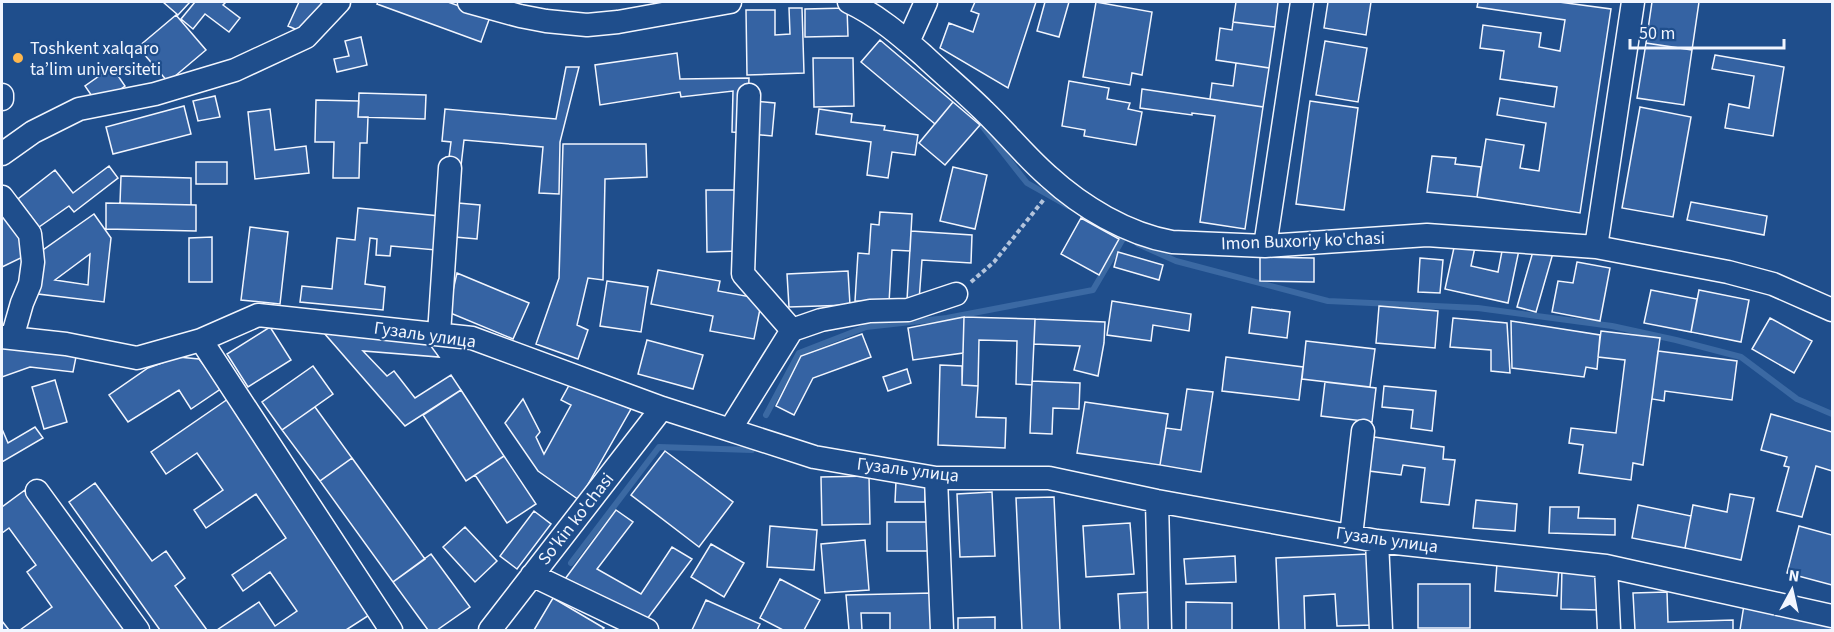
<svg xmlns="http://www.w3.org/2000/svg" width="1834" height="632" viewBox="0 0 1834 632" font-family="'Source Sans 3',sans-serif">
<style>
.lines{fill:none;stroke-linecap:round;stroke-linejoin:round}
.stream{stroke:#3b69a3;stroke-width:6}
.building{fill:#3563a3;stroke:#f2f6ff;stroke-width:1.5;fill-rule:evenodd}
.minor-casing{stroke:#f2f6ff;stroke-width:25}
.path{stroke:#b3c4dc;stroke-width:4;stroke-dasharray:4.5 3;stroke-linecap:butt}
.minor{stroke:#1f4e8c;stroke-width:22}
.poi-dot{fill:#ffb74d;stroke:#1f4e8c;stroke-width:2}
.labels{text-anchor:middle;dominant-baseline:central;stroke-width:4.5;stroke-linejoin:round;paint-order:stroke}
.poi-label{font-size:18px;fill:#f2f6ff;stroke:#1f4e8c;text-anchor:start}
.street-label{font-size:18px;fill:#f2f6ff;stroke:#1f4e8c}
</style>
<rect width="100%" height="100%" fill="#1f4e8c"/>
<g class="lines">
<path class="stream" d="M975,117L1027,183L1068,206
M1138,244L1176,261L1328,301L1478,308L1612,326L1676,340L1741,357L1797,399L1832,414
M766,415L799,353L866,327L947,318L1093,290L1124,237L1129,239
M571,563L659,447L752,450"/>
</g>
<path class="building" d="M163,2H190L178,15Z
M195,2H226L223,5L240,18L229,32L205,14L193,29L181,19Z
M299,2H322L307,34L288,26Z
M378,2H448L490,17L481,42L377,4Z
M975,2H1036L1008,88L940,48L949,23L973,32L979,14L971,11Z
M1045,2H1069L1059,37L1037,31Z
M1096,2L1152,12L1142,75L1132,73L1130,85L1083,77Z
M1236,2H1278L1275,27L1233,22Z
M1328,2H1371L1366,35L1324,28Z
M1478,2H1559L1611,9L1580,213L1477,197L1486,139L1524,145L1520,168L1539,171L1546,123L1497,115L1500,98L1554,107L1557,87L1500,79L1504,51L1480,48L1483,25L1541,33L1539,47L1560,51L1565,20L1477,7Z
M1652,2H1699L1692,50L1646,43Z
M789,8H802L804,73L747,75L746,10H775V35L790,34Z
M847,8L848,36L805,37V9Z
M176,15L206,50L168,82L138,47Z
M1233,22L1275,27L1269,68L1216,60L1220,28L1232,30Z
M361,37L367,65L337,72L334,59L349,56L345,41Z
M880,40L953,102L935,124L861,62Z
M1325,41L1367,48L1358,102L1316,95Z
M1646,43L1692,50L1684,105L1637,98Z
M677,53L680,79L749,78L747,133L732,132L733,91L681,97L680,92L600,105L595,65Z
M1715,55L1784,67L1773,136L1725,128L1729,104L1749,108L1754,76L1712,69Z
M813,58H853L854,106L814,107Z
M1236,63L1269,68L1263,107L1210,99L1212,83L1233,86Z
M112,67L125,86L98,105L85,86Z
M566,67H579L560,142L559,194L539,193L543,147L464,140L461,166L448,165L451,142L442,141L445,109L556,119Z
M1069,81L1109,88L1107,99L1130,103L1128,109L1142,112L1136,145L1084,136L1085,130L1062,126Z
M1142,89L1263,107L1245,229L1200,222L1215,116L1192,113V115L1140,108Z
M359,93L426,95L425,119L358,117Z
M215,96L220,117L198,121L193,101Z
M316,100L359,101L358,117H368L367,143H360L359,178H333L334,142H315Z
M755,101L775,103L772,136L751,134Z
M1310,101L1358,108L1344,210L1296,204Z
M953,102L980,125L945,165L919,143Z
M184,106L191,134L113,154L106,127Z
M1640,107L1691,117L1673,217L1622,208Z
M270,109L275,150L306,146L309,173L255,179L248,112Z
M819,109L852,114L851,122L885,126L884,130L918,135L915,155L892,152L888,178L867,175L871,142L816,134Z
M563,144H646L647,177L605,179L603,280L588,278L577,325L588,330L578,359L536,344L559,278Z
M1432,156L1456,158L1455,164L1481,167L1477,197L1427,192Z
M196,162H227V184H196Z
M109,166L118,178L74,212L69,206L39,227L18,199L55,170L73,193Z
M953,167L987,175L975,229L940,221Z
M121,176L191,178V205L120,203Z
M706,190H739L740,251L707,252Z
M1691,202L1767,216L1764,235L1687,220Z
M2,203L27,255L2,267Z
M106,203L196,205V231L106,229Z
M458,203L480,205L477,239L455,237Z
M358,208L440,216L436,250L391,246L390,256L376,255L377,239L370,238L365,284L385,287L383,310L300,302L302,286L332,289L337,238L355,240Z
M880,212L912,214L910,251L892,250L889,303L855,301L858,253L869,254L871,224L879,225Z
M94,214L111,238L104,302L38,294L43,250ZM90,254L88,285L55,280Z
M1081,218L1119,239L1099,275L1061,254Z
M250,227L288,232L280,304L241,300Z
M911,231L972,235L971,263L922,260L919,301L907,300Z
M212,237V282H189V238Z
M1455,243L1475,247L1471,266L1498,272L1503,246L1519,250L1508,303L1445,289Z
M1534,248L1553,253L1536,312L1517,307Z
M1118,252L1163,265L1159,280L1114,267Z
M1260,257L1314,258V282L1260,281Z
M1420,258L1443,260L1440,293L1418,292Z
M1577,262L1610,268L1600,321L1552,312L1558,281L1573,283Z
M658,270L720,281L718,291L762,299L754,339L710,331L713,316L651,304Z
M848,271L850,305L789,307L787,274Z
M457,273L529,303L513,339L448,312Z
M607,281L648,287L641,332L600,326Z
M1651,290L1697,299L1691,332L1644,323Z
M1699,290L1749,300L1741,342L1691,332Z
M1112,301L1191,314L1189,331L1153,325L1151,341L1107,335Z
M1379,306L1438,311L1435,348L1376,343Z
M1252,307L1290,312L1287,338L1249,333Z
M964,317L963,353L913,360L908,328Z
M964,317L1035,319L1032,385L1016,384L1017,341L979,340L978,386L962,385Z
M1453,318L1507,323L1510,373L1491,371V350L1450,347Z
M1770,318L1812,341L1794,373L1752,349Z
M1035,319L1105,322L1104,343L1098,376L1074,370L1080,346L1034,344Z
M1511,321L1600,335L1597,369L1586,367L1584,377L1512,368Z
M270,327L291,360L248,387L227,354Z
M1601,331L1660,338L1643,465L1633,463L1631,480L1579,473L1583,445L1569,443L1571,428L1616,433L1625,360L1598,357Z
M324,333L425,338L439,357L363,351L387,376L394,371L415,398L451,375L461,390L405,426Z
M862,334L871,357L813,378L794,415L776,406L801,356Z
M647,340L703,355L693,389L638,374Z
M1306,341L1375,349L1370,387L1302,379Z
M2,342L77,352L73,372L30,367L2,377Z
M1658,351L1737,361L1732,400L1665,391L1664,401L1652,399Z
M178,357L199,359L222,388L191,409L179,390L128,422L109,395L148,368Z
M1226,357L1303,367L1299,400L1222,391Z
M940,365L962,366V385L978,386L976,417L1006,418L1005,448L938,445Z
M313,366L333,394L282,430L262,402Z
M907,369L911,383L888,391L883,377Z
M55,380L67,422L44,429L32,387Z
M572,380L631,409L579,500L538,471L505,423L523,399L540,432L536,437L544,454L571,405L561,400Z
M1032,381L1080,383L1079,409L1053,408L1052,434L1030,433Z
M1325,382L1376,388L1372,422L1321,416Z
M1384,386L1436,391L1432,431L1411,428L1413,410L1382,407Z
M1187,389L1213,392L1201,472L1160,465L1166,428L1181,430Z
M461,390L504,456L466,481L423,415Z
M228,399L374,612L346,630H217L259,602L275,626L297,611L270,572L243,591L232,575L286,538L256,494L206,528L194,510L223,490L197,453L166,474L151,452Z
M1085,402L1168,414L1160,465L1077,453Z
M315,407L352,458L320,481L282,430Z
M1771,414L1832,432V471L1816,466L1802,517L1777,511L1789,467L1784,466L1787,457L1761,450Z
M35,427L43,438L2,462V429L8,443Z
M1374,437L1444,447L1443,459L1455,460L1449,505L1421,502L1425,468L1403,465L1401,475L1369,471Z
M665,451L733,502L699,547L631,495Z
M504,456L536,504L507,523L475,475Z
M352,458L425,559L393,582L320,481Z
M869,476L870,524L822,525L821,477Z
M896,481H925V502H895Z
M95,483L152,561L166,551L185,578L175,586L207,630H160L69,502Z
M25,490L126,630H20L52,607L27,572L36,565L9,528L2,533V507Z
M992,492L995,556L960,557L957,494Z
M1730,494L1754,498L1741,560L1685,548L1693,505L1727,512Z
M1054,497L1060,630H1022L1016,498Z
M1476,500L1517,504L1515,531L1473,528Z
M1638,505L1691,516L1685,548L1632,538Z
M1550,507H1579L1578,518L1615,519V535L1549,533Z
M616,510L633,522L597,569L641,594L672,547L692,559L647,619L565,579Z
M534,511L551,524L517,569L500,556Z
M887,522H930V551H887Z
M1130,523L1134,574L1086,577L1083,526Z
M770,526L817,530L814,570L767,567Z
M1799,526L1832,535V585L1787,573Z
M465,527L497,561L475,582L443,547Z
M865,540L869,590L825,593L821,544Z
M711,544L744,563L724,597L691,577Z
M431,554L470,607L437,630H428L393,582Z
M1369,554L1373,625L1337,626L1335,594L1304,596L1305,630H1279L1276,558Z
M1235,556L1236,582L1186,584L1184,559Z
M1497,563L1559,568L1557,596L1495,591Z
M1562,568L1600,569L1599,610L1561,609Z
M780,579L820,600L804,630H783L760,618Z
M1418,584H1470V628H1418Z
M1151,592L1153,630H1120L1118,594Z
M1667,592L1668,622L1733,620V630H1635L1633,593Z
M932,593L934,630H890V613H861L862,630H849L846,595Z
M553,598L604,628L602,630H534Z
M706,600L760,624L757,630H692Z
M1186,602L1232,603V630H1186Z
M1744,605L1832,625V630H1740Z
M995,617V630H958V618Z
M2,621L9,630H2Z"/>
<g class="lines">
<defs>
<path id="minor" d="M469,2L520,16L546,21L587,25L618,22L730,2
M849,2C877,15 900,35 923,55C943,74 965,92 984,111C1006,132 1025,156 1048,176C1082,207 1127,234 1172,242L1265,246L1427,235L1596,247L1728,272L1773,284L1832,310
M908,42L926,2
M2,95V99
M749,95L743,274L792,330
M2,154L33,132L79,109L155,94L235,70L306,37L339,2
M2,197L30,234L33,262L30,284L22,303L12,338
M1265,246L1302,2
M1596,247L1633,2
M439,334L450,168
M2,337L66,344L137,358L201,340L258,315L472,338L662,408L814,457L936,478H1049L1157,501L1377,541L1606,566L1832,616
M201,340L391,630
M731,428L792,330L821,320L870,311L908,310L956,294
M936,478L942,630
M37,491L138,630
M1157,501L1160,630
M1351,536L1363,431
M1377,541L1381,630
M1606,566L1609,630
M532,575L647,630
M490,630L662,408"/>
</defs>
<use href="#minor" class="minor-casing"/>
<path class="path" d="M971,282L994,262L1045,198"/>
<use href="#minor" class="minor"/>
</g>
<circle class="poi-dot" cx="18" cy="58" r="6"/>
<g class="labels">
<g class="poi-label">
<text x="30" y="48">Toshkent xalqaro<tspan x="30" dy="21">ta’lim universiteti</tspan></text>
</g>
<g class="street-label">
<text transform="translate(1303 241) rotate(-2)">Imon Buxoriy ko'chasi</text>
<text transform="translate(425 335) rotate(8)">Гузаль улица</text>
<text transform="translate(908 470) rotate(7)">Гузаль улица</text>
<text transform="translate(576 519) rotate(-52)">So'kin ko'chasi</text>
<text transform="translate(1387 540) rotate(8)">Гузаль улица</text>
</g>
</g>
<rect width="1834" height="632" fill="none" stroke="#f2f6ff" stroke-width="6"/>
<g transform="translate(1792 590) rotate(8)" stroke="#1f4e8c" stroke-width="4.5" paint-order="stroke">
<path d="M0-4.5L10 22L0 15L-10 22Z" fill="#f2f6ff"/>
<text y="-9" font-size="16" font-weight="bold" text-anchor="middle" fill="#f2f6ff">N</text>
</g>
<path d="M1630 39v9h154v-9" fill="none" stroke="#f2f6ff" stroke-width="3"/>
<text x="1639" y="39" font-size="18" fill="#f2f6ff" stroke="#1f4e8c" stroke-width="4.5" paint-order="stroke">50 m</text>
</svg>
